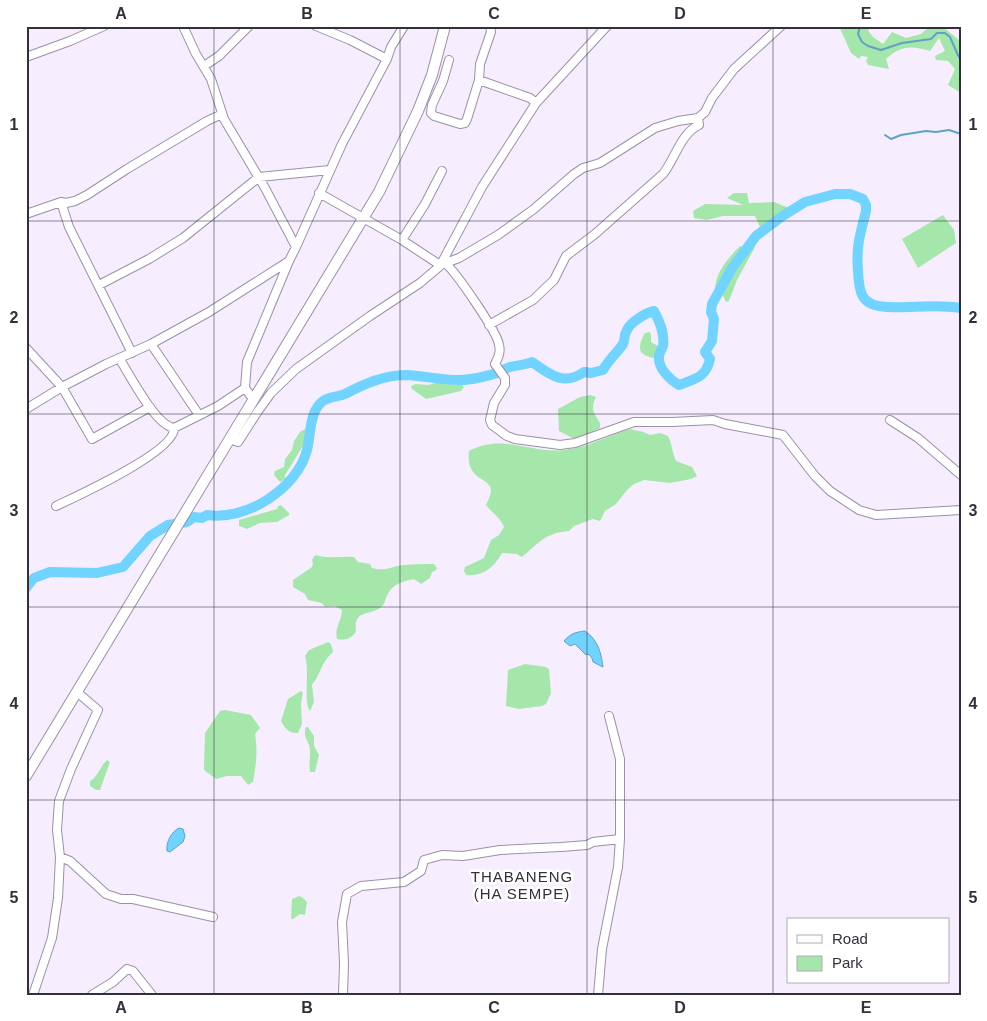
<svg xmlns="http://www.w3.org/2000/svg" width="987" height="1021" viewBox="0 0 987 1021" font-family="Arial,sans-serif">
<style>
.green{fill:#a5e6aa}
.water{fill:#71d3ff;stroke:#5fa2c4}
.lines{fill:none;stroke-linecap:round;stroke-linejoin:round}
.stream{stroke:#5fa2c4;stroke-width:2}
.river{stroke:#71d3ff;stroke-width:10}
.minor-casing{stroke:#9c8fa9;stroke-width:10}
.major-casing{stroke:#9c8fa9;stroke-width:12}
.minor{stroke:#fff;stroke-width:8}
.major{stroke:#fff;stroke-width:10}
.grid{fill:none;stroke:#342f3a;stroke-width:1;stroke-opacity:0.55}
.labels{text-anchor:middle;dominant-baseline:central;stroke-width:5;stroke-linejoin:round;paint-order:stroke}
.quarter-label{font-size:15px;letter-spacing:1px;fill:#342f3a;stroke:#fff}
.neatline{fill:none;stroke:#342f3a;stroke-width:2}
.grid-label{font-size:16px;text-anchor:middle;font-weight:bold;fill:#342f3a}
</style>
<rect width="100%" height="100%" fill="#f6eeff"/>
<path class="green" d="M839,26H874L868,30L873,37L883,44L892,32L906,38L921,34L930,26H942L959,40L961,37V49L957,58L961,63V93L948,85L955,69L948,61L936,60L935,56L945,51L939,38L930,51C911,46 902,45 886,59L889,69L868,65L866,61L868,57L861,56L859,59L851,53Z
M734,193H747L749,203L774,202L789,208L771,223L760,227L755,216H723L707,220L694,218L693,211L705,204L743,205L727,198Z
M943,215L954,230L956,243L918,268L902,239Z
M755,242L756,244L754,249L737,280L729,301L726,302L722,294L715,292C714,274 728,258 740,246L743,247V250L746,253Z
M649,332L651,334V342L658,346L655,358C637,356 637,347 645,333Z
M442,381L455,385H462L464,387L461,391L426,399L412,389L411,386L416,384L428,385Z
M590,395L596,397C590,409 594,413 600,423V428L576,440L559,431L558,409L580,397Z
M305,429L307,432L303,446L285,475V479L280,482L274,475L275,471L284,467L285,459L292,450L294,441L300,432Z
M630,429C637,431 643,431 650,435L660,433L668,436C672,444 672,452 676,461L692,467L697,476L691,479L670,483L644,480L634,484L627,490L616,504L605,511L600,521L593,519L574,526L569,531C545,533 540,542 522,557L517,554L502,553C494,567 483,577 466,575L464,571L465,567L484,558L491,540L499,535L504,527C501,518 492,513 486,505C488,500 491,495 491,490C490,477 465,481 469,451C504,433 530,454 564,450C589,447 607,436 630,429Z
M281,505L289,513V515L277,522L260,523L247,529L239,526V520L277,509L278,506Z
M315,555C328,559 340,556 354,557L358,562L370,564L372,568C385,572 392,566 404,565C414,564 424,564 434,564L437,568L435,571L432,572L430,578L421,584L414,579C400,582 392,584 386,598C385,600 385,603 383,605C373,618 353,606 356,632C350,639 346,641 337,639C334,628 342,620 342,610L335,606L325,607L322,603L308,600L305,594L293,587V580L312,567L313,563L312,560Z
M328,642L331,644L333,652C320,664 322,672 312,685L314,702L310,711C303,703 310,669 305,656L309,650Z
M525,664L546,667L549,669L551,693L546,704L542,706L519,709L506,706L508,670Z
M301,691L303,693L301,704L302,724L298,733C289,734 285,728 281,721L288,699Z
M225,710L251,715L260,728L255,734C258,750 256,766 253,782L248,785L241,776H227L216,779L204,770L205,733L220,711Z
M306,727H308L314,736V746L319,755L315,772H310C309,765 310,759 310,751C310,742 302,737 306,727Z
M107,760L110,762L100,790H96L90,786V781C99,776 100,766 107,760Z
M299,896L303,898L307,902L305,915L300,914L293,919H291L292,899Z"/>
<path class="water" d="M585,631C598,640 601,652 603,667L593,662L592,658L588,654L586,655L575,644L570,646L564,641C570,634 575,632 585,631Z
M179,828L183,829L185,836L183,842L170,852L167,851C166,842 171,832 179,828Z"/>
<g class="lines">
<path class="stream" d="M860,26L858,34L862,42L868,46L881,50L902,43L931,39L937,33H945L950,37L961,62
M885,135L891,139L901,135L926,131L936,132L949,130L961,134"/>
<path class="river" d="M26,588L34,578L50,572L97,573L123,567L150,536L168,525L187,522L194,517L202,518L207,515C246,521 297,489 307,450C311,435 309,411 323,401C330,396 338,397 345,394C364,384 384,375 406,375C424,376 441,380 459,380C471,380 489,376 500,372C503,370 507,368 510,367C518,365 525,365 532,362C550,375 564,386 584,372L591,373L603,370C609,359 618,352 623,344C625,340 624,336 626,332C629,323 645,313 654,311C659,320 665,334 663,346C662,349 659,353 659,357C658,368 670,380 679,385C694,379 706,378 710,359L705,352L712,341L714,319L711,312L712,304L732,268L756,236L781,217L805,202L835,194H850L863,199L866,205V211C860,235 856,246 858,271C859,293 861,306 887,307C912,308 936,304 961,308"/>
<defs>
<path id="minor" d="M183,26L196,54L211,79L224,119L265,188L296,247L289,261L247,362L245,388L253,399
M316,26L350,40L387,59
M26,57L70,41L104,26
M449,60L443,81L432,105L431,113L434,116L460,124L465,123L467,119L479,80L480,64L491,32L490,26
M204,66L219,56L249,26
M479,80L530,98L536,103
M319,193L402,240L440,265L459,258L498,235L534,209L574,174L583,168L600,163L655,128L678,121L698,118L705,112L712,98L734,69L781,26
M61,202L69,227L132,353
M26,214L61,202L66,203L75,201L87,195L127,169L207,121L222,114
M402,240L425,204L442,171
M296,247L342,144L387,59L391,47L404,26
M445,263C456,272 498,333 499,345C501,352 498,358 495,364L505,378V385L494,403L490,420L492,425L507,436L515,439L560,445L575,443L634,422H672L713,420L725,424L783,435L815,476L830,491L859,510L876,515L961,510
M99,285L149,259L183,238L259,177L330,170
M489,325L533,300L554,280L566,256L595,234L663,174C675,159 681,133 699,125L698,118
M151,344L199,415
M26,348L62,387L92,439L150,407
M119,358C130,375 155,425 174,428L218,406L245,388
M26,409L62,387L106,364L151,344L209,312L289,261
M890,420L918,438L961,475
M229,439L238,442L258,411L271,393L296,369L370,316L420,283L440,266L482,187L536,103L607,26
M56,506C77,496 176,451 174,428
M60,857L70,861L106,894L121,899H133L213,917
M33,995L52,938L58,898L60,857L57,830L59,801L71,769L98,710L77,692
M92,995L113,982L127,969L133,971L152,995
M343,995L344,963L342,922L347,894L361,886L404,882L421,871L424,860L442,855L463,856L500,850L561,847L587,845L593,842L620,839
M598,995L602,949L618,867L620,839V759L609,716"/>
<path id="major" d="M26,776L379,192L418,111L432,75L445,26"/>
</defs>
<use href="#minor" class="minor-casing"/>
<use href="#major" class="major-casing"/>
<use href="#minor" class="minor"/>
<use href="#major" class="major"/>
</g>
<path class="grid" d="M214,26V995M400,26V995M587,26V995M773,26V995M26,221H961M26,414H961M26,607H961M26,800H961"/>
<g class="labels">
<g class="quarter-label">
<text x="522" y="876">THABANENG<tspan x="522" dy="17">(HA SEMPE)</tspan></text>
</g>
</g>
<rect width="987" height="1021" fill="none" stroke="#ffffff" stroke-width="55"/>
<rect x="787" y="918" width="162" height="65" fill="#ffffff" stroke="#aeacb0"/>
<rect x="797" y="935" width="25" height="8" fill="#ffffff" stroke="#aeacb0"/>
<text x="832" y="944" font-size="15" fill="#342f3a">Road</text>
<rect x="797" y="956" width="25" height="15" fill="#a5e6aa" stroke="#aeacb0"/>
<text x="832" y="968" font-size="15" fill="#342f3a">Park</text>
<rect x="28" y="28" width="932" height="966" class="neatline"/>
<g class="grid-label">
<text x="121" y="19">A</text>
<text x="307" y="19">B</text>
<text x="494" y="19">C</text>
<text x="680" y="19">D</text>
<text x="866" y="19">E</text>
<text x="14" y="130">1</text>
<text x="973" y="130">1</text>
<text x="14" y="323">2</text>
<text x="973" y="323">2</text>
<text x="14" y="516">3</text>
<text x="973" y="516">3</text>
<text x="14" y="709">4</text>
<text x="973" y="709">4</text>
<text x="14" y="903">5</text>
<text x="973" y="903">5</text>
<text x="121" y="1013">A</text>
<text x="307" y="1013">B</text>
<text x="494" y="1013">C</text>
<text x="680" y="1013">D</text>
<text x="866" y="1013">E</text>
</g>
</svg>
